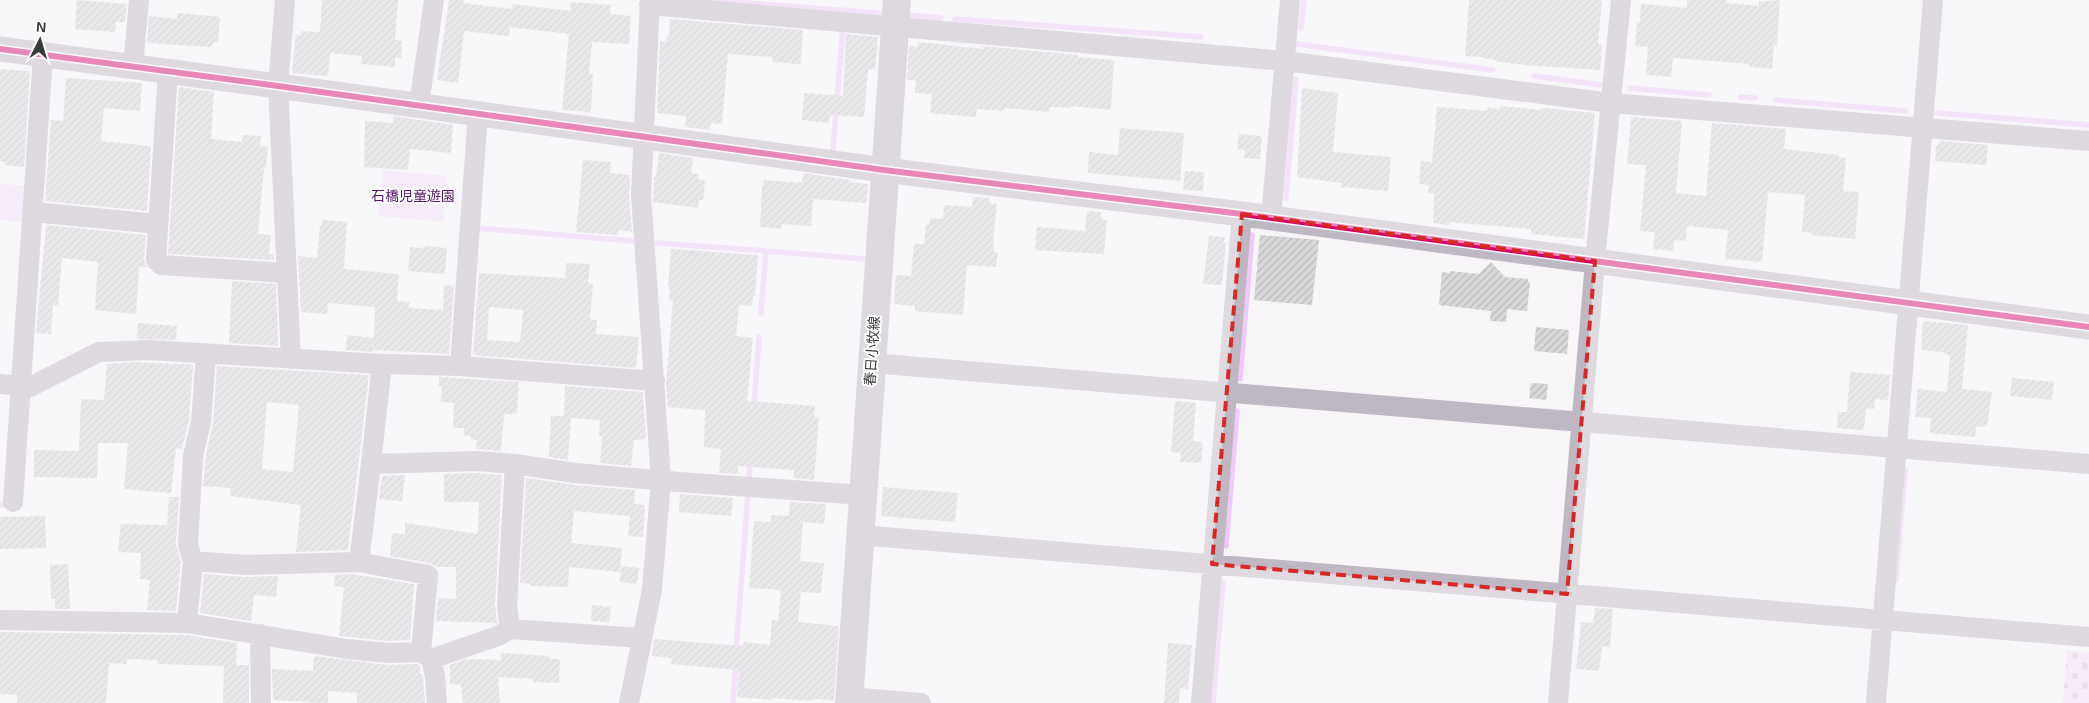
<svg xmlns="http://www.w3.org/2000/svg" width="2089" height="703" viewBox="0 0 2089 703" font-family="Helvetica,'Noto Sans JP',sans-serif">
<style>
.green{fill:#f4e1fb}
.cemetery{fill:url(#cemetery-stones)}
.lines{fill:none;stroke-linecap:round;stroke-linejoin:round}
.stream{stroke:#efcafb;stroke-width:5.5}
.building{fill:url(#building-hatch);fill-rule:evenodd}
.minor{stroke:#bfb8c2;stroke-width:20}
.tertiary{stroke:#bfb8c2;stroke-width:25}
.secondary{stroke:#beb7c1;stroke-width:28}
.cycleway-casing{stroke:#fff;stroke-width:9}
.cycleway{stroke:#d6006c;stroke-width:6}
.marked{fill:none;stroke:#d62828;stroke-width:4;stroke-dasharray:10 6;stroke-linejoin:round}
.labels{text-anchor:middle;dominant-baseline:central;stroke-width:4;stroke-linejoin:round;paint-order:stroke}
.park-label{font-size:14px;fill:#561968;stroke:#fff}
.street-label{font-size:14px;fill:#3a393b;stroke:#fff}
</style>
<defs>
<pattern id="cemetery-stones" width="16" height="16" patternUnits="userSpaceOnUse" patternTransform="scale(1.25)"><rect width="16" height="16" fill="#f4e1fb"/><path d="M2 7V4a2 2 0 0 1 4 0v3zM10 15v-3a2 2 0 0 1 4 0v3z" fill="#d2c2d8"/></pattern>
<pattern id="building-hatch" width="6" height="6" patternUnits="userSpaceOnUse" patternTransform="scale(1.25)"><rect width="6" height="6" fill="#d8d7d9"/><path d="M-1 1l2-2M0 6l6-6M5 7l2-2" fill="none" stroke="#bab9bb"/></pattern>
</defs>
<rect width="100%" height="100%" fill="#f7f5f8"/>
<path class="green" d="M383,170L447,176L443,222L379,216Z
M0,184L30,186L27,222L0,220Z"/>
<path class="cemetery" d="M2067,650L2089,652V703H2063Z"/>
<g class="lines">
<path class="stream" d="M707,0L879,13
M908,15L941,18
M955,19L1201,37
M1301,28L1304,0
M1296,44L1493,70
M1534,76L1601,85
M1630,88L1709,95
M1740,97L1755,98
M1776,100L1906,111
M1937,113L2089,125
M833,150L843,27
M1286,198L1296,79
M476,228L634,241
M657,243L766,251
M761,314L766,251L865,259
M1240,379L1252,235
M754,407L759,337
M749,478L750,461
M0,505H6V500
M1226,546L1237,411
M1896,580L1905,470
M736,651L748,494
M733,703L736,663
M1213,703L1223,582"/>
</g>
<path class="building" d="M77,0L127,4L125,22H116L115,32L75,29Z
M322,0H398L395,40L402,41L401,58L395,57V67L361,64L362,56L330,53L328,76L292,73L296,34L301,35V31L320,32Z
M449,0H464L463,3L471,4L512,9L513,4L570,11L571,2L611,5L610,14L631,16L629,44L592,42L589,74H593L591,112L562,110L569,34L510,27L509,36L464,31L458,83L437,80Z
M1469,0H1602L1598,44H1602L1600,70L1525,65L1495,61L1496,60L1483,58V57L1465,56Z
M1687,0H1726V3L1759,6V2L1780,0L1777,46L1774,45L1772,69L1749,67L1750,64L1673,58L1671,77L1646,75L1648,47L1635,46L1637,22H1640L1641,4L1687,8Z
M177,13L220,17L218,42H214L211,47L147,43L149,16L177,19Z
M670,19L803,30L801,62L799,64L773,62L772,57L728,54L722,124L711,123L710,130L685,127L686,116L657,113L660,41L666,42L667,37H669Z
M846,34L878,37L875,69H868L864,117L830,115L829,123L802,120L804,93L843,96Z
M918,42L983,49V46L1078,55V57L1114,60L1111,110L1071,106V108L1050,107L1049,112L1004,108V111L977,109L976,117L930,113L932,94L915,93L916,80H907L909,46L918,47Z
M0,69L30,71L24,167L5,165V162L0,161Z
M66,78L142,83L140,111L104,108L101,141L151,146L147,211L45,201L51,120L63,121Z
M179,87L214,92L211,139L242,142L243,135L261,136L260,146L268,147L266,168L264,167L258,234L271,235L269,254L274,255V260L168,254Z
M1302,88L1338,93L1333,152L1391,157L1388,191L1341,187L1342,183L1297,177Z
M1500,106L1542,110V108L1595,113L1584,239L1531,234V229L1449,222V225L1433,223L1434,193H1428L1429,185L1419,184L1421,161L1432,162L1437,107L1487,111L1488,108L1499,109Z
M393,116L453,125L451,153L410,149L408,170L364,167L365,121L393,123Z
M1631,117L1682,121L1676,193L1706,196L1712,123L1786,129L1784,149L1838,155V157L1846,158L1843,191L1859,192L1855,239L1812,235L1813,233L1802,232L1805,195L1768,192L1762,262L1725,259L1728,230L1687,226L1686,241L1674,240L1673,251L1653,249L1655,232L1640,231L1646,165L1627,164Z
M1120,128L1184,133L1180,181L1088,173L1089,152L1118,155Z
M1239,134L1262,136L1260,159L1244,158L1245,150L1237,149Z
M1941,141L1988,145L1986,165L1935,161L1936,147Z
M659,153L693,158L691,173L699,174L698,179L704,180L705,182L703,200H699L698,208L653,202L654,177H656Z
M583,160L611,162L610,173L630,175L629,196L632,232L618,230V235L576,232Z
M1185,171L1204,172L1203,191L1183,190Z
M803,173L850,180V182L868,184L866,203L813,199L811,226L782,224L781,229L760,227L762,185H763L764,180L802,183Z
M973,197L990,198L989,203L997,204L993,240L994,252H998L996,267L967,265L963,315L915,311V306L894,304L896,275L911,276L914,244H924L926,224L929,225L930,218L943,219L944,206L946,205L972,207Z
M1087,211L1101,212V219L1107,220L1104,254L1035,250L1037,227L1085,231Z
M322,220L347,222L344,269L399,274L397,301L409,302V308L443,310L444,285L454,286L449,354L374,350V340L373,352L346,350L347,335L374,338L375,307L328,303L327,314L301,312L298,256L317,258L320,226H322Z
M46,225L146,235L144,260L147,267H139L136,314L95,310L98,262L62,258L58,305H53L51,334L36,333Z
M1260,235L1319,240L1312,305L1254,300Z
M1209,236L1225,237L1224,243H1226L1222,285L1203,284Z
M424,246L447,248L445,274L408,271L410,247L424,248Z
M671,249L758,255L755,296H753L752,306L739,305L736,336L753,338L747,401L815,406L814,417H819L814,480L794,478V470L738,466V473L735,474L719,473L721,449L704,447L705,410L668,407L666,384L673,300H669L670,289H668Z
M1491,262L1505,277L1528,279V282H1530L1527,311L1507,309L1506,322L1490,321L1491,311L1439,305L1442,272L1450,273V271L1479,274Z
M566,263L590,264L588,283L593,284L590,319L597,320L596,334L639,337L636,368L473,355L479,273L565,278ZM489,307L523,310L520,342L487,340Z
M232,281L276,284L278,346L229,343Z
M1923,321L1968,325L1962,389L1992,392L1987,426L1976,427L1975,437L1930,433L1931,418L1915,417L1918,389L1947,392L1950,355L1944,354V352L1921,350Z
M138,323L177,326L176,340L137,339Z
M1536,327L1569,330L1567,354L1534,351Z
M135,362L193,365L189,420L182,449L176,448L171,493L124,489L128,443H98L97,478L34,477V450L79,451L81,399L104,400L107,364Z
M217,366L369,375L348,550L296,552L301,505L230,496L231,488L203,486L206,455L213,423ZM267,402L299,405L293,472L262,469Z
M1850,372L1890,375L1888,400L1875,399L1874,409L1866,408L1864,429L1861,430L1837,428L1838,412H1847Z
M439,377L519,382L517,413L504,414L501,451L476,449L477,440L471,439V436L464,435V428H453L454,403L441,402L442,387L439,386Z
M2012,378L2054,382L2052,400L2010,396Z
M1531,383L1548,384L1546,400L1529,398Z
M565,386L643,392L646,439L634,440L631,466L600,463L602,436H599L600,420L571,418L568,460L549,457L551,416H564Z
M1175,401L1196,403L1193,441L1201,442L1203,444L1201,463L1180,462L1181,453L1171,452Z
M477,473L502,475L495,606L497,623L436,621L438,598L456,599V567H436L430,563L390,556L392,533L405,534V523L478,534L479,502H444V474Z
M405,475L402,501L379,499L382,476Z
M526,478L574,485L635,490L634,504L645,505L643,537L628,536L630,516L574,511L571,543L622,548L620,572L569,567L568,587L531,586V584L520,583Z
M883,487L958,493L955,522L881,516Z
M680,494L733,498L731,516L679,512Z
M169,497H179L176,544L181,562L176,611L147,610L150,580L140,579L141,553L118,552L121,524L167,525Z
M790,502L826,504L824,524L803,522L800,561L824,563L821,593L801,592L798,622L839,626L834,700L814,699V701L771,698V700L737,697L739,670L671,664L672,658L652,656L654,639L743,646L744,642L770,645L772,620L778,621L781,590L749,588L754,521L771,522V515L789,516Z
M45,516L46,548L0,549V517Z
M68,564L70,609H55V599H51L50,565Z
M621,566L639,568L637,584L620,582Z
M204,574L245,577L278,576L276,597L254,595L251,621L200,613Z
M352,574L414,584L410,640L389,641L339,636L344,587L334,586L335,575Z
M592,605L611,607L609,622L591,621Z
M1595,608L1613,609L1610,647L1602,646L1599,671L1576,669L1581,622L1593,623Z
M0,632L186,635L237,643L236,665H249V703H223L224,666L157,664V660L127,659V664L109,663L106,703H17V695L0,694Z
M1168,643L1192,645L1188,689L1180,688L1179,703H1164Z
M501,653L549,656V659H560L559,683L533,682V679L498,677L500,703H463L461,685L450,684V665L466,659L501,660Z
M314,656L388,665L417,664L420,666V674H422L423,678L425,703H357V693L328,691V703L273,700L272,669L313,671Z"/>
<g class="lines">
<path class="minor" d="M285,0L278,86L291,359
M649,5L1285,61L1611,103L2089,141
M133,67L139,0
M168,71L156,260L161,265L286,273
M419,105L434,0
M33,212L158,224
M1271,218L1290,0
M206,355L201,422L193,456L188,545L193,561L246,565L359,562L428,575L421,652
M871,363L2089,464
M460,366L478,113
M0,384L30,387L99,352L150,350L382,364L460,366L655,381
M371,464L382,364
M13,502L43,55
M860,535L2089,637
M359,562L371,464L477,461L515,464L575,473L679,482L863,495
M0,620L187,623L347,649L389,653L421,652L431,659L435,676L437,703
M187,623L193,561
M510,629L507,606L515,464
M260,634L261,703
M431,659L498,636L510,629L641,638
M849,697L921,703
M629,703L652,590L661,480L641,195L650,0
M1201,703L1242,214
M1558,703L1595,261L1621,0
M1876,703L1933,0"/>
<path class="tertiary" d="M0,49L278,86L884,170L1242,214L2089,327"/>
<path class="secondary" d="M849,703L897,0"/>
<defs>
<path id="cycleway" d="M0,49L278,86L884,170L1242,214L2089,327"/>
</defs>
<use href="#cycleway" class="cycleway-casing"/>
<use href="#cycleway" class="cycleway"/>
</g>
<path d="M0 0H2089V703H0ZM1242,214L1595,261L1567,594L1212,564Z" fill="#f7f5f8" fill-opacity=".55" fill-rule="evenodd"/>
<path class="marked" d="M1242,214L1595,261L1567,594L1212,564Z"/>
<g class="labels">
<g class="park-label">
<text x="413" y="196">石橋児童遊園</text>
</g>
<g class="street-label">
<text transform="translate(872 351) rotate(-86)">春日小牧線</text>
</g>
</g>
<g transform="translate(40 40) rotate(5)" stroke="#ffffff" stroke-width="4" paint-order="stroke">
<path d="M0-4L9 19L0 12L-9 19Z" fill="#3a393b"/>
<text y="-8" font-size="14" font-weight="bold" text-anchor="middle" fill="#3a393b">N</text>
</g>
</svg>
